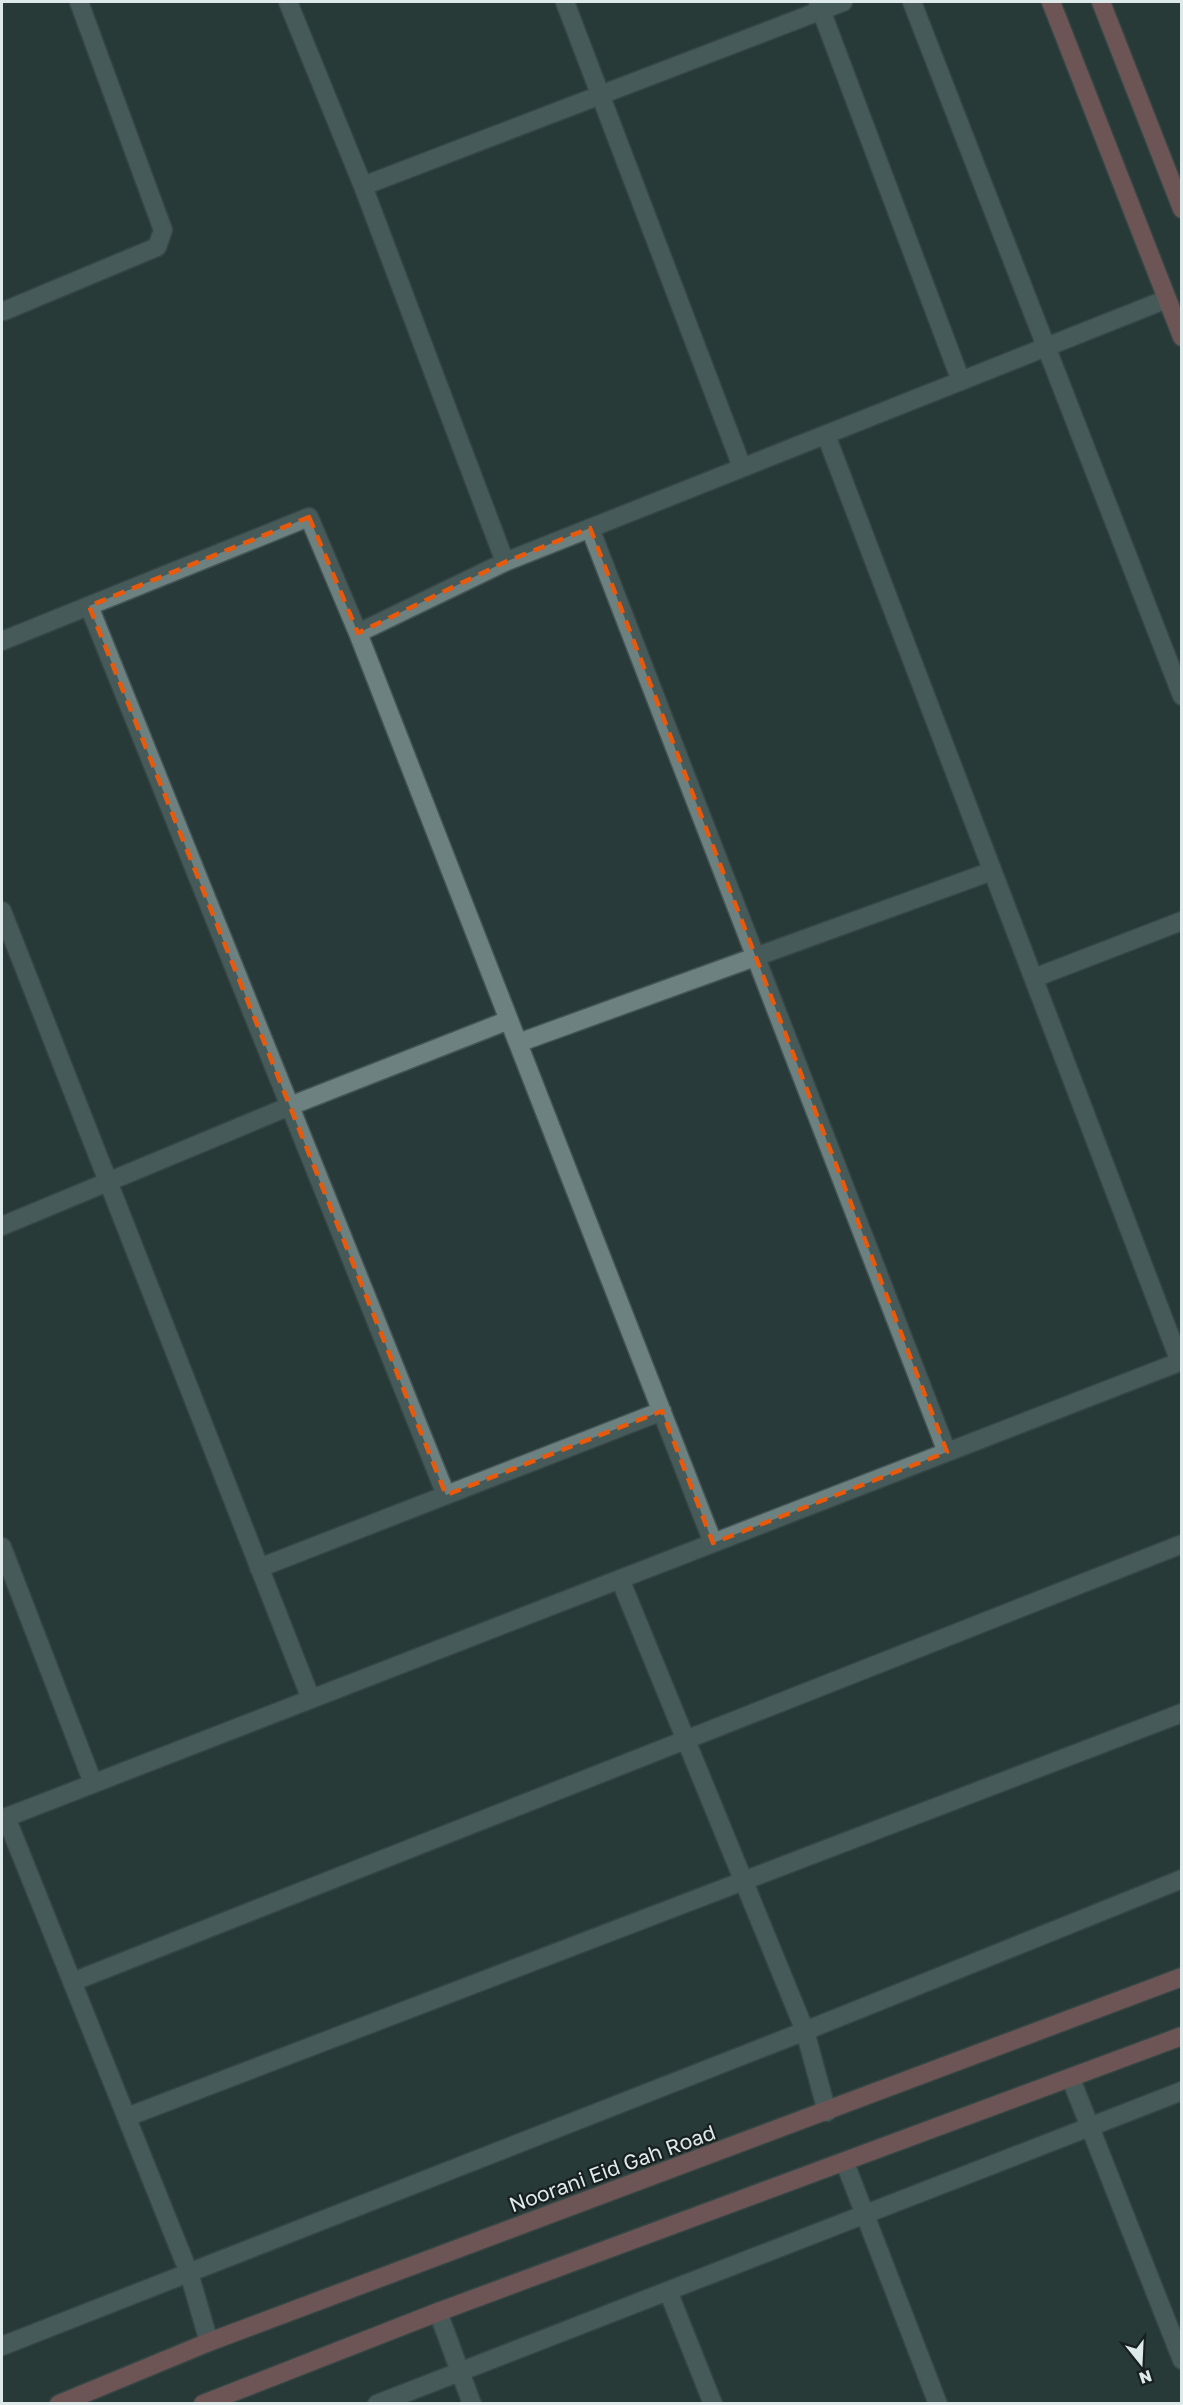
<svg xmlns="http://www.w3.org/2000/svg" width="1183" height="2405" viewBox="0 0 1183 2405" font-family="'Golos Text',sans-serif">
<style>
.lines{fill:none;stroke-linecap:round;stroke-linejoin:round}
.minor-casing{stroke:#455555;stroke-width:21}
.major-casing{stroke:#455555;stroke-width:21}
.minor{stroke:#6c8180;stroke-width:18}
.major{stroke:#c2777b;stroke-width:18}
.marked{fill:none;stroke:#e8590c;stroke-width:4.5;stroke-dasharray:12 8;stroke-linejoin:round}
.labels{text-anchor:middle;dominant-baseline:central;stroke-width:4.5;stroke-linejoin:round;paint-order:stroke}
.street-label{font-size:21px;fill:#dee9e9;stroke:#171f1f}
</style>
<rect width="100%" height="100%" fill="#283a39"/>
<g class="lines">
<defs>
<path id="minor" d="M288,2L363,186L505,562
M565,2L742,467
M818,2L961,381
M912,2L1182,696
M363,186L843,2
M4,311L157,247L163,230L79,2
M826,435L1180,1362
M590,528L947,1452
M89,606L446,1495
M358,633L505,562L1167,299
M2,641L309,517L358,633L713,1543
M2,911L311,1699
M1034,978L1182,921
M518,1043L992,871
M2,1226L290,1106L509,1020
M2,1547L93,1783
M259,1568L662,1411
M620,1579L805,2031L827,2112
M6,1817L189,2273L209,2342
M2,1819L1182,1361
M72,1982L1182,1544
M1071,2079L1182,2360
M127,2117L1182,1713
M845,2163L938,2404
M668,2291L713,2404
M438,2312L472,2404
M2,2346L805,2031L1182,1879
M377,2404L1182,2091"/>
<path id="major" d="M1051,2L1182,337
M1101,2L1182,209
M59,2404L209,2342L1182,1977
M203,2404L438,2312L1182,2036"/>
</defs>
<use href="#minor" class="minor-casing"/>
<use href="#major" class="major-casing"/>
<use href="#minor" class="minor"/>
<use href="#major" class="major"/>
</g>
<path d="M0 0H1183V2405H0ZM309,517L358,633L505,562L590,528L947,1452L713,1543L662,1411L446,1495L89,606Z" fill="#283a39" fill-opacity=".55" fill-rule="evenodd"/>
<path class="marked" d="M309,517L358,633L505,562L590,528L947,1452L713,1543L662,1411L446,1495L89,606Z"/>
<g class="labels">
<g class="street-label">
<text transform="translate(612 2168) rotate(-20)">Noorani Eid Gah Road</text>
</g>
</g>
<rect width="1183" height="2405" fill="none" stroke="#dee9e9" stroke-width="6"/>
<g transform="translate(1141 2363) rotate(162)" stroke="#171f1f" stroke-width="4.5" paint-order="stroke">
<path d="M0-4.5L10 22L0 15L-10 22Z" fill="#dee9e9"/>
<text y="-9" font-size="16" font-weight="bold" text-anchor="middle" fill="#dee9e9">N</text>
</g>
</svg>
